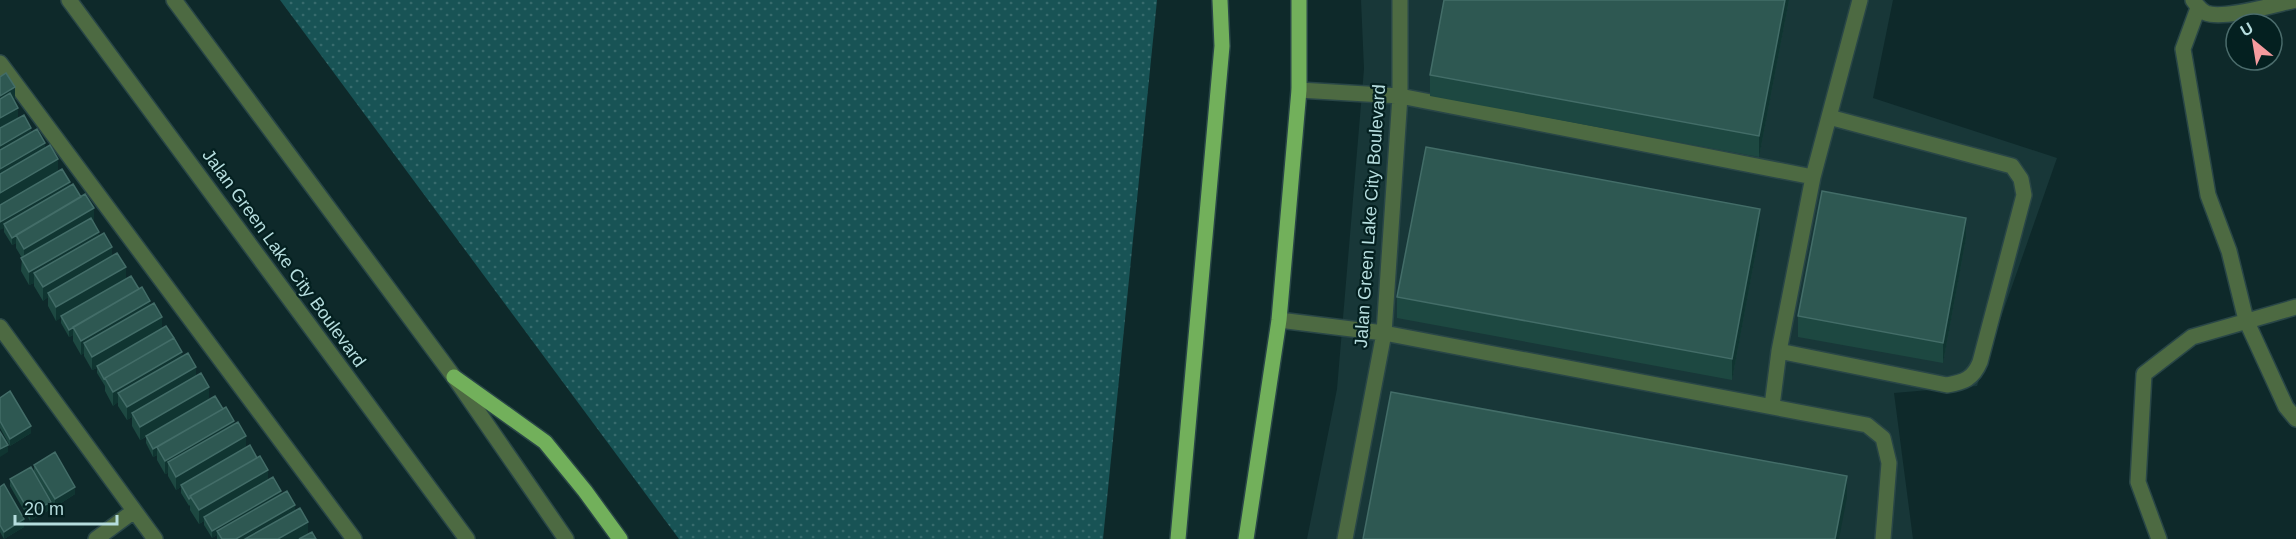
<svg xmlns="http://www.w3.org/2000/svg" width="2296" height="539" viewBox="0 0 2296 539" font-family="Arial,sans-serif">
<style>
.built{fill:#183738}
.grass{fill:url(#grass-dots)}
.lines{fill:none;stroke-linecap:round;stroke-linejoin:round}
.service-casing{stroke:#294647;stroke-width:18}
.minor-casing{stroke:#294647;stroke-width:18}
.tertiary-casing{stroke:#294647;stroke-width:18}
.primary-casing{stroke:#294647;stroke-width:18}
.service{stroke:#4d6a42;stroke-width:15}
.minor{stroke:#4d6a42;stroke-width:15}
.tertiary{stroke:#4d6a42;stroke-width:15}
.primary{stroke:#72b05b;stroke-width:15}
.wall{fill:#1d4841}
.shaded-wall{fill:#103531}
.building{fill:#2e5852;stroke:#436d68;stroke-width:1.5}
.labels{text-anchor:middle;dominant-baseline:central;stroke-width:4.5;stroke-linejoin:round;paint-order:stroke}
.street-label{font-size:18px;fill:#b6ddde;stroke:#042020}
</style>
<defs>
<pattern id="grass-dots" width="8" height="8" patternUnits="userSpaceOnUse" patternTransform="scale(1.5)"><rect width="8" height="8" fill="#185355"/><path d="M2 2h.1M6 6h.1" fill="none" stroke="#376b6d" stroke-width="1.8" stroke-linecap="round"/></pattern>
</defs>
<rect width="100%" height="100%" fill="#0e292a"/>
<path class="built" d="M1361,0H1893L1873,98L2057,158L1977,386L1894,393L1913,539H1307L1337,389L1364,69Z"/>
<path class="grass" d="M280,0H1157L1103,539H679Z"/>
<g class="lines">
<defs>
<path id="service" d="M0,63L354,539
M1299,90L1400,96L1813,177
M1279,320L1384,333L1867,425L1883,438L1889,463L1883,539
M1779,351L1947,385C1964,382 1973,379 1980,362L2024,195L2021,179L2012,166L1829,117
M1772,406L1779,351L1813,177L1860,0
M1345,539L1384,333L1400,96V0"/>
<path id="minor" d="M2193,0C2197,6 2200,10 2206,13C2223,20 2277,4 2296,0
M2198,8L2183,49L2208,195L2229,251L2246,320L2286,407L2296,419
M0,327L155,539
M96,539L134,511
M2159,539L2138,482L2144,374L2192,337L2296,307"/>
<path id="tertiary" d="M69,0L467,539
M174,0L454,377L566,539"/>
<path id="primary" d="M454,377L545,442L585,491L620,539
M1178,539L1222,46L1220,0
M1246,539L1279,320L1299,90V0"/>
</defs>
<use href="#service" class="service-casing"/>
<use href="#minor" class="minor-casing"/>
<use href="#tertiary" class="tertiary-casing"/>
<use href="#primary" class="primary-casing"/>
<use href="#service" class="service"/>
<use href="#minor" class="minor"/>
<use href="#tertiary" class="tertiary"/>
<use href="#primary" class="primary"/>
</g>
<path class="wall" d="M1789,0L1759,157L1430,96V75Z
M0,77L14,101L18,118L45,148L58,171L94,222L99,236L126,279L139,289L150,305L162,328L196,376L209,399L223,409L234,424L246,448L268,480L295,511L308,534L316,539H217V535L212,538L204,525V521L199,524L190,510V505L189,506L181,493V487L176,490L168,476V473L165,474L157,460V455L153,457L146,443V437L140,440L132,426V417L127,420L118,406V402L113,406L105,391V386L97,373V368L92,370L84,356V353L81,355L73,341V335L69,337L61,323V317L56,321L48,306V297L43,301L34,286V283L29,285L21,271L22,258L16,248V243L12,245L4,232V228L0,229Z
M1760,230L1732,380L1397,318V297Z
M1966,238L1943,363L1798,337V316Z
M0,398L31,433L10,446L0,428Z
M34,465L75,494L55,507L34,472Z
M10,479L51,509L30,521L10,486Z
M0,487L24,527L4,539L0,532Z"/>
<path class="shaded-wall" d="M1785,0H1789L1759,157V136Z
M15,87V100L0,109V96Z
M18,108V121L0,132V118Z
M31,128V135L0,154V146Z
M45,143V156L0,182V169Z
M58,159V172L0,206V193Z
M70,182V190L4,224V228L0,230V222Z
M94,208V222L24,262V249Z
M1760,209V230L1732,380V359Z
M1966,218V238L1943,363V343Z
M99,232V245L34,273V283L29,285V272Z
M16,235V243L12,245V238Z
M112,247V260L48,293V297L43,301V287Z
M126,267V280L56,321V307Z
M150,301V315L84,343V353L81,355V341Z
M162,317V330L97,366V368L92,370V357Z
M73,328V335L69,337V330Z
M182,352V365L118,393V402L113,406V392Z
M196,367V380L132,413V417L127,420V407Z
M209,387V400L140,440V427Z
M234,421V434L168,462V473L165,474V461Z
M31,426V433L10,446V439Z
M246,436V450L181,485V487L176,490V477Z
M8,445V452L0,457V449Z
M157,447V455L153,457V449Z
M268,470V484L204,517V521L199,524V510Z
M1847,476V497L1839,539H1835Z
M75,487V494L55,507V499Z
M281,491V498L217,531V535L212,538V531Z
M51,502V509L30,521V513Z
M295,505V519L260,539H236Z
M24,519V527L4,539V532Z
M308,522V535L301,539H278Z"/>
<path class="building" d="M1444,0H1785L1759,136L1430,75Z
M6,73L15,87L0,96V77Z
M10,93L18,108L0,118V99Z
M24,115L31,128L0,146V128Z
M37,129L45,143L0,169V150Z
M50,145L58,159L0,193V174Z
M1426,147L1760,209L1732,359L1397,297Z
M62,169L70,182L0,222V205Z
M73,184L81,197L12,238L4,224Z
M1822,191L1966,218L1943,343L1798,316Z
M85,194L94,208L24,249L16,235Z
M91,218L99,232L29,272L21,258Z
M104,233L112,247L43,287L34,273Z
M117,253L126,267L56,307L48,293Z
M131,276L139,289L69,330L61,316Z
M142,287L150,301L81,341L73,327Z
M154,303L162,317L92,357L84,343Z
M166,326L174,338L105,378L104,379L97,366Z
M174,338L182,352L113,392L105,378Z
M188,353L196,367L127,407L118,393Z
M201,373L209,387L140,427L132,413Z
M10,391L31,426L10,439L0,421V398Z
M1391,392L1847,476L1835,539H1363Z
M215,396L223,409L153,449L146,436Z
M226,407L234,421L165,461L157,447Z
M238,422L246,436L176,477L168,462Z
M0,432L8,445L0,449Z
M250,445L257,458L190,496L191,497L189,499L181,485Z
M55,452L75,487L55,499L34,465Z
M260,456L268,470L199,510L190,496Z
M31,467L51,502L30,513L10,479Z
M273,477L281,491L212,531L204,517Z
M4,484L24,519L4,532L0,525V487Z
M287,491L295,505L236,539H222L217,531Z
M300,508L308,522L278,539H245Z
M312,532L316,539H299Z"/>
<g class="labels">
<g class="street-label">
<text transform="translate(1370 216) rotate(-86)">Jalan Green Lake City Boulevard</text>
<text transform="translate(284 258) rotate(54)">Jalan Green Lake City Boulevard</text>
</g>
</g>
<g transform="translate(2254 42) rotate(330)"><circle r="28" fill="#042020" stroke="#4b6c6c" stroke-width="1.5"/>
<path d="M0-4.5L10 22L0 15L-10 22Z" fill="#f59b9e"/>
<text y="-9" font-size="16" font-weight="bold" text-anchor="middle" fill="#b6ddde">U</text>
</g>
<path d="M15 515v9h102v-9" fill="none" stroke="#b6ddde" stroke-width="3"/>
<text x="24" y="515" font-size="18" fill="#b6ddde" stroke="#042020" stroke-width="4.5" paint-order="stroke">20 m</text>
</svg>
